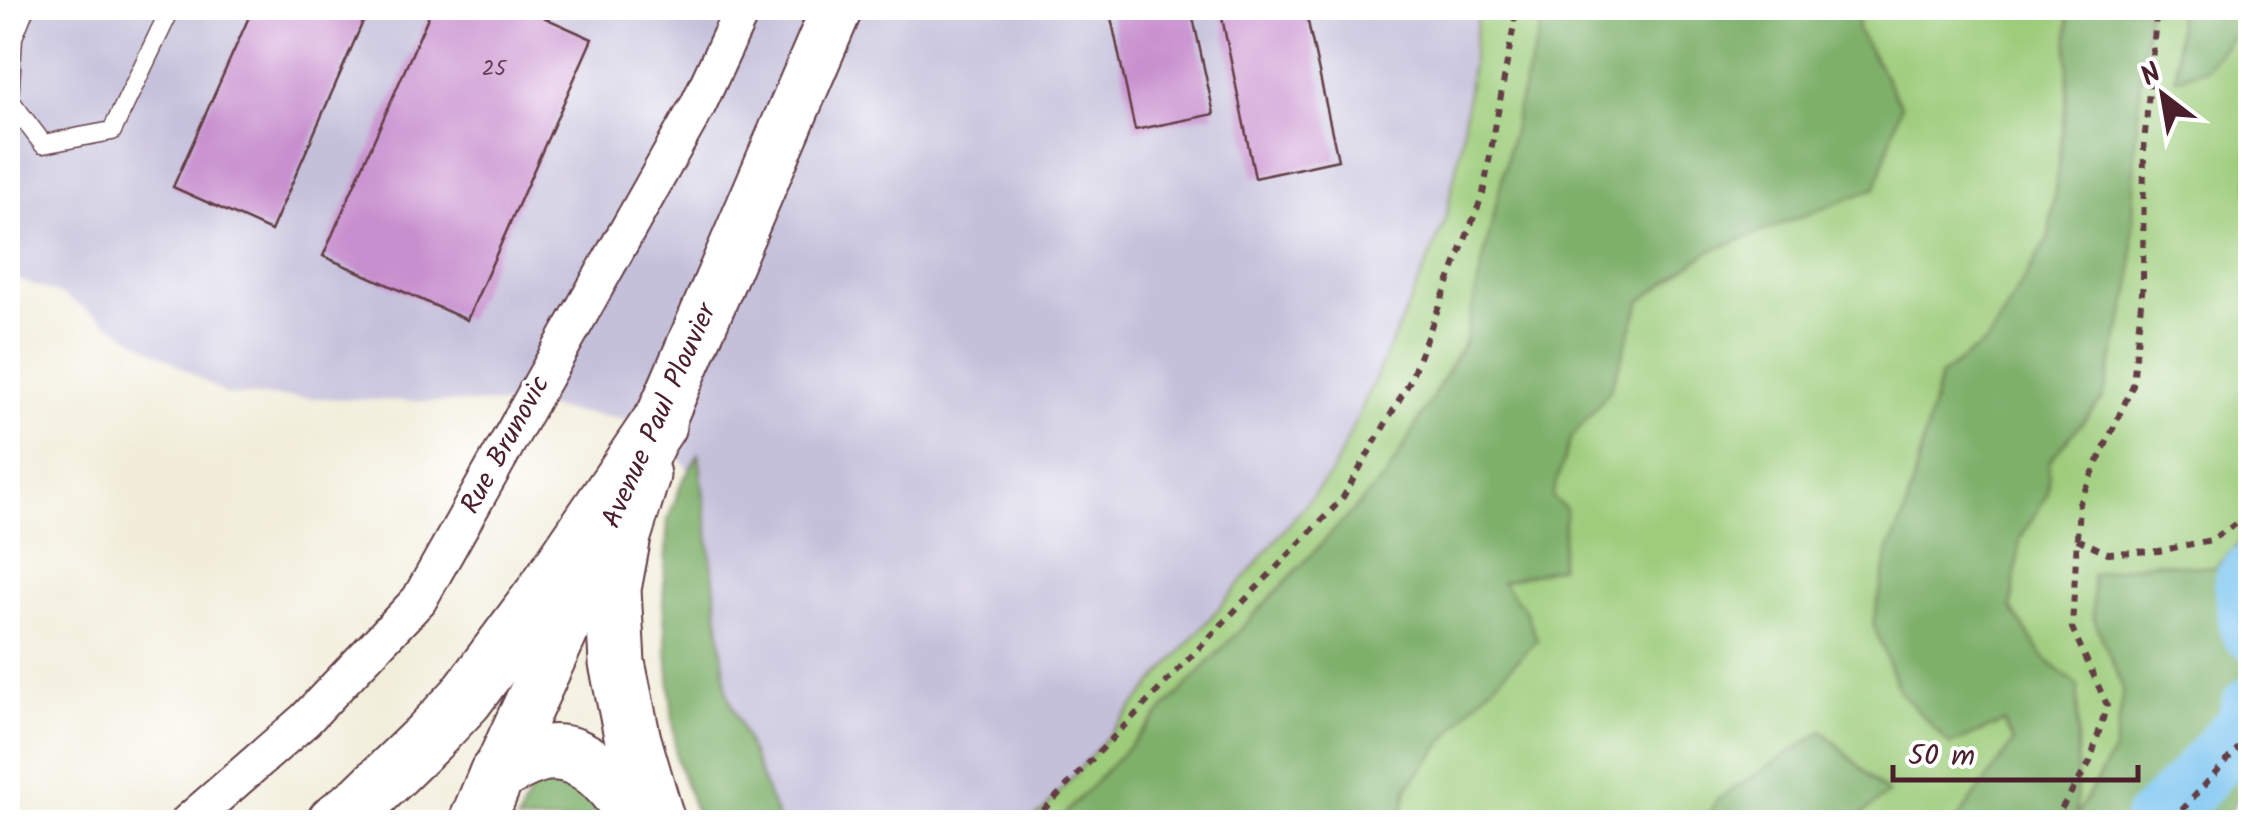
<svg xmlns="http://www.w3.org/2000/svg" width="2258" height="830" viewBox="0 0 2258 830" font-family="Kalam,sans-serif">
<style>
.industrial{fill:#c5c0da}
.green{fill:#9dcc7a;stroke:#747652;stroke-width:2.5}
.forest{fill:#7eb06a;stroke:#64684a;stroke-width:2.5}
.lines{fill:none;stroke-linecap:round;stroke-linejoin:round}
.river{stroke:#75c1ef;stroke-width:60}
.building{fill:#c88fce}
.lane-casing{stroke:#633e45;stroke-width:21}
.street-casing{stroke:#633e45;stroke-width:39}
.secondary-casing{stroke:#633e45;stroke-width:54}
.primary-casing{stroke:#633e45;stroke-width:59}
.highway-casing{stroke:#633e45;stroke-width:59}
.path{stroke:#633e45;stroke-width:6;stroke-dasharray:8 8;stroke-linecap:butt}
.lane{stroke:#fff;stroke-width:18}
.street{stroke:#fff;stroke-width:35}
.secondary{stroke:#fff;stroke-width:50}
.primary{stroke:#fff;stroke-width:55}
.highway{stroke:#fff;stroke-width:55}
.labels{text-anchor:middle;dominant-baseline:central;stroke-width:8;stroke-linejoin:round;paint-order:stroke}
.number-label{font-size:22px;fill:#6a3b54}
.street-label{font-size:28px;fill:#4a1f2b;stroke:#fff}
</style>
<rect width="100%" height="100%" fill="#fff"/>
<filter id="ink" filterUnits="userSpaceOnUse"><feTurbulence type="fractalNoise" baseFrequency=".01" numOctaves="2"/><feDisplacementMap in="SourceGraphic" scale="20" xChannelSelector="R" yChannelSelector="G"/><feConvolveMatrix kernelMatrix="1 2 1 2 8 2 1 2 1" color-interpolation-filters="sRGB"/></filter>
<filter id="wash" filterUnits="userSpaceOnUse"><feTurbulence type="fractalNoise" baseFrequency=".0048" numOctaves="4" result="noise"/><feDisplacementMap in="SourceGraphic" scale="40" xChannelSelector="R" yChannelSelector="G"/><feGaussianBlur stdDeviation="2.25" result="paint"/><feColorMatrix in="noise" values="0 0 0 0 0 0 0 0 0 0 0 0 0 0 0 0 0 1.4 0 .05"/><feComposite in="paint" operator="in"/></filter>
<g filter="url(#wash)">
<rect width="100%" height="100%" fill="#f1edd9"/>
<path class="industrial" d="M8,8H1479L1461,145L1444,224L1417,287L1333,471L1237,587L1043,811L1028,822H779L727,692L704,493L658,425L528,405L227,395L62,295L8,276Z"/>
<path class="green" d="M1479,8H1547L1520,100L1465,341L1388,474L1057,822H1028L1043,811L1237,587L1333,471L1417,287L1444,224L1461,145Z
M1861,8H2068V89L2049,237L1989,340L1940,376L1905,514L1889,550L2004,722L2014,744L1956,822H1852L1887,794L1718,799L1704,822H1401L1407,788L1473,705L1537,640L1525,610L1501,582L1566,509L1551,497L1570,440L1610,390L1641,301L1708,252L1876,188L1901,105L1857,29Z
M2148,8H2178L2176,78L2205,69L2250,17V532L2215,568L2155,562L2093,616L2124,691L2114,751L2075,818L2078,686L2044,658L2011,608L2020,539L2048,493V462L2103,398L2135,142Z"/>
<path class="forest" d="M1547,8H1861L1857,29L1901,105L1876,188L1708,252L1641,301L1610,390L1570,440L1552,497L1566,509L1560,567L1502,582L1525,610L1537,640L1473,705L1407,788L1401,822H1057L1388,474L1465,341L1520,100Z
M2068,8H2148L2135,142L2132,282L2103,398L2049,461L2048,493L2020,539L2011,608L2044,658L2078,686L2076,816L2114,751L2124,691L2093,616L2092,574L2155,562L2215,568L2250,532V781L2223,822H1956L2013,743L2004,722L1950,745L1899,691L1873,623L1889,550L1905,514L1940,376L1989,340L2049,237L2068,89Z
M2178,8H2250V17L2205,69L2176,78Z
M699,454L727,692L779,822H699L676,758L663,603L668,519L682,482Z
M1823,731L1888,794L1852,822H1704L1718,799Z
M561,770L622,822H517L534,782Z"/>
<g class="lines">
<path class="river" d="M2250,574L2244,582L2250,629
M2153,822L2190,786L2247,723L2250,707"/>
</g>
<g id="blocks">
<path class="building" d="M253,8H369L271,231L173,187Z
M432,8H539L548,12L545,18L592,39L467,320L323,256Z
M1109,8H1191L1214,114L1135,130Z
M1220,8H1305L1338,160L1255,178Z"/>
</g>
</g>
<g filter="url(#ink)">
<use href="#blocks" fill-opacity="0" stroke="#633e45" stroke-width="2.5"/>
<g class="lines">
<defs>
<path id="lane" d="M25,8L13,37L9,99L43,144L112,131L171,8"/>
<path id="street" d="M188,822L305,720L419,600L698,105L743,8"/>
<path id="secondary" d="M497,774L658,425L837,8"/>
<path id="primary" d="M477,822L497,774"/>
<path id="highway" d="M642,475L623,536L613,589L617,663L633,740L657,822
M497,774C511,766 525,758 541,754C587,744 618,790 640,822
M335,822L363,801L429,737L465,699L541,597L658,425"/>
</defs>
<use href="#lane" class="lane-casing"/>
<use href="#street" class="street-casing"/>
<use href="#secondary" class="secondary-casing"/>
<use href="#primary" class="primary-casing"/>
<use href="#highway" class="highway-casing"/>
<path class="path" d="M2077,539L2108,553L2159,551L2211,540L2250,515
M1032,822L1342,499L1409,383L1483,194L1517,8
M2053,822L2090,762L2107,705L2072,628L2079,503L2133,385L2143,282L2144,144L2157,8
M2171,822L2250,735"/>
<use href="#lane" class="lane"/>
<use href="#street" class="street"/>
<use href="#secondary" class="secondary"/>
<use href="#primary" class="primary"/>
<use href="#highway" class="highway"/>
</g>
</g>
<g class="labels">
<g class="number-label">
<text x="494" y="69">25</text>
</g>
<g class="street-label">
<text transform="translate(660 416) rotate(-66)">Avenue Paul Plouvier</text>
<text transform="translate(506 445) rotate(-61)">Rue Brunovic</text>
</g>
</g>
<rect width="2258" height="830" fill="none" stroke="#fff" stroke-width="40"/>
<g transform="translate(2163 95) rotate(329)" stroke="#ffffff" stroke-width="8" paint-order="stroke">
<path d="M0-8L18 38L0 25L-18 38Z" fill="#4a1f2b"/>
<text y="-15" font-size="28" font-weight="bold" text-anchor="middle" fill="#4a1f2b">N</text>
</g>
<path d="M1893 765v15h245v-15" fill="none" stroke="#4a1f2b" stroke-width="5"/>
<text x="1908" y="765" font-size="30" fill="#4a1f2b" stroke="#ffffff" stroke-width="8" paint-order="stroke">50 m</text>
</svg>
